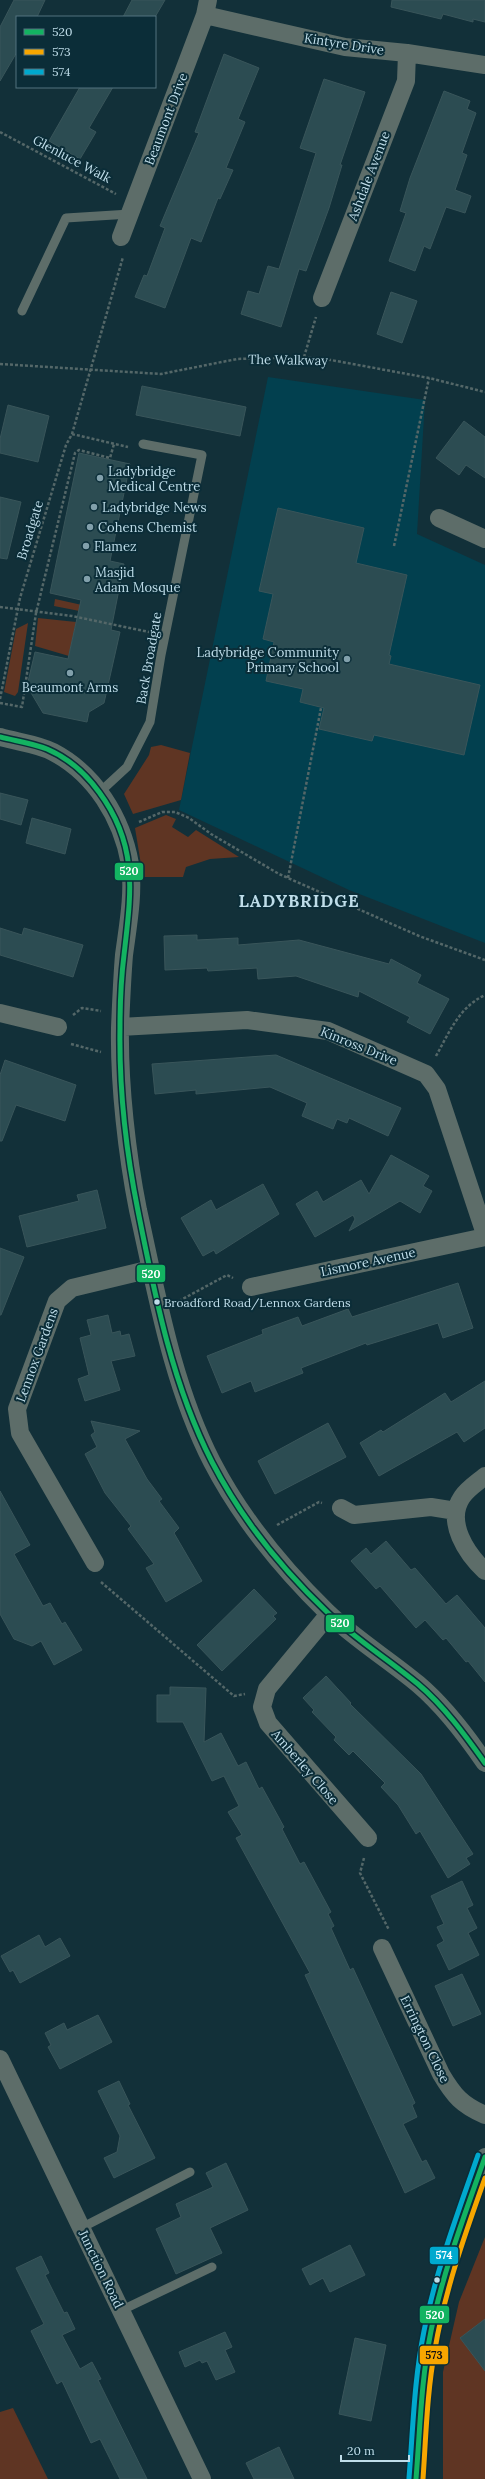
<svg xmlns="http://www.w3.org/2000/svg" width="485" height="2479" viewBox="0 0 485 2479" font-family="Lora,serif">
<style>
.built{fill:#02404f}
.green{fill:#5f3523}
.building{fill:#2c4c52;stroke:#39555a}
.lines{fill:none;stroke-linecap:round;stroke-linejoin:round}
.path{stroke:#546768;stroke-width:2.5;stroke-dasharray:3 2;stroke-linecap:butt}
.service{stroke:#5d6d69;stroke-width:9}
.minor{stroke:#5d6d69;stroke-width:18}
.bus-1-casing{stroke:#0b2d38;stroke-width:8}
.bus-2-casing{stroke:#0b2d38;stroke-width:8}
.bus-3-casing{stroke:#0b2d38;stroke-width:8}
.bus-1{stroke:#13b361;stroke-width:5}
.bus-2{stroke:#f7a600;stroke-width:5}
.bus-3{stroke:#00a9ce;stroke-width:5}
.poi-dot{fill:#82a0ab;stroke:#0b2d38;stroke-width:1.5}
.bus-dot{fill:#bfdde9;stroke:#0b2d38;stroke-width:1.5}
.labels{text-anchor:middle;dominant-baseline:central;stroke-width:4;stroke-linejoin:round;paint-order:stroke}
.bus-label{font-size:12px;fill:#bfdde9;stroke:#0b2d38;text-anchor:start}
.street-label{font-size:13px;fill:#bfdde9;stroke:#0b2d38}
.poi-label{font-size:13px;fill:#bfdde9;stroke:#0b2d38;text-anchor:start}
.district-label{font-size:17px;font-weight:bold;letter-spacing:1px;fill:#bfdde9;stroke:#0b2d38}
.line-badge{stroke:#0b2d38;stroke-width:1.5}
.badge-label{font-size:11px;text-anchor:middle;font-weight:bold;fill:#fff}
.pale-badge-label{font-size:11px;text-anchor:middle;font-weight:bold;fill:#111}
</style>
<rect width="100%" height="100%" fill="#123039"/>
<path class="built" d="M268,377L425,400L417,534L485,565V943L349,890L179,810Z"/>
<path class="green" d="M55,599L109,611L110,617L54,606Z
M38,618L76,622L69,656L35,646Z
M28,623L18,692L15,696L4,692L16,629Z
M161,745L190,753L181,800L133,814L124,794L149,755L151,747Z
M166,815L176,819L172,827L188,837L196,830L239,857L210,859L186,867L183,877H143L135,828Z
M485,2237V2479H443V2372L459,2302Z
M13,2408L48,2479H0V2412Z"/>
<path class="building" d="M14,0H45L37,17H17V52L0,81V27Z
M132,0H165L155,17H123Z
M392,0H485V22L473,19V22L443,14L441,19L391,7Z
M224,54L259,68L238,119L245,122L226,168L233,170L220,199L218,198L201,242L191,238L165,308L135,297L144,275L147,276L165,228L160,226L199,133L195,132Z
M324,79L365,92L340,165H342L329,208L306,271L299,269L281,327L241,314L248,291L259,294L268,266L279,269L316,153L300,148Z
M80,87H113L89,128L96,132L80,159L49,141Z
M444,91L470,101L467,109L476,113L462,153L467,155L455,190L471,196L465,213L446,207L430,249L424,246L415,271L389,261L406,213L400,211L410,178Z
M391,292L417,301L402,343L377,334Z
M142,386L246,407L240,436L136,415Z
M8,405L49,416L38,462L0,453V439Z
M464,421L485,437V478L466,465L459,475L436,458Z
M79,453L130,464L110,561L124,564L111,630L120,632L104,703L89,712L87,722L43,713L27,686L35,652L68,659L81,600L50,593Z
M0,497L21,502L7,559L0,558Z
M278,508L364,528L356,563L407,575L389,655L391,656L389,664L480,685L464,755L374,735L372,741L319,729L324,708L300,702L303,689L266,681L274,642L263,639L273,594L259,591Z
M0,793L28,800L21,825L0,819Z
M32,818L71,829L65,854L26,843Z
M0,928L22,935L24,928L83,945L73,977L0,955Z
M197,935V940L238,938V945L299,940L389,964L391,959L421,975L417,983L449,999L430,1034L407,1022L410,1017L359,991L358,997L296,976L258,979L257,968L208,971L207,968L165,970L164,936Z
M276,1055L401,1108L388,1136L349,1118L347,1123L337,1119L333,1129L302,1116L307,1103L270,1087L196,1094V1090L155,1094L152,1064Z
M5,1060L76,1085L65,1121L16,1105L2,1141H0V1075Z
M391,1155L429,1176L423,1186L432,1191L420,1213L400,1201L349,1231L355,1219L353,1215L315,1237L296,1204L317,1191L323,1202L361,1180L369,1194Z
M263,1184L279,1214L216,1254L214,1250L203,1256L181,1218L211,1200L216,1210Z
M97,1190L106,1228L27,1247L19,1216L79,1201L77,1195Z
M0,1248L24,1257L1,1315H0Z
M458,1283L473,1328L443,1338L438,1323L367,1345L366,1343L301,1368L303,1373L255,1392L251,1381L222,1393L207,1356L263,1334L262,1330L298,1317L302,1326L348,1309L352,1317Z
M108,1315L112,1333L120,1331L121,1336L129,1334L135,1356L111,1361L120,1390L85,1401L78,1379L89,1375L80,1338L91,1335L87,1320Z
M485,1381V1428L464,1442L457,1432L379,1476L360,1443L381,1430L383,1432L445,1393L451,1402Z
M91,1421L140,1431L125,1439L147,1479L162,1499L159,1501L179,1528L174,1533L202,1581L166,1602L146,1568L154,1564L128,1529L131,1526L105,1493L85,1454L97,1447L91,1435L95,1432Z
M328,1423L346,1457L275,1494L258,1461Z
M0,1491L30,1545L14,1554L43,1606L50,1603L62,1624L65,1622L82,1650L54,1665L41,1641L32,1646L14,1639L0,1614Z
M386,1541L411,1570L415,1568L446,1604L457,1595L485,1628V1682L468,1661L466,1662L446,1638L443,1640L425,1620L416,1628L380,1586L376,1589L351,1561L366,1548L371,1554Z
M254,1589L277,1613L273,1616L276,1619L222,1671L197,1645Z
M326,1676L351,1703L350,1704L421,1774L473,1854L466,1858L470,1864L448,1878L420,1831L416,1834L398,1805L381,1787L385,1783L353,1751L349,1755L334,1740L336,1737L312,1712L314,1710L303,1698Z
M170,1687L206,1688L204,1742L221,1733L238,1766L246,1762L259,1789L262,1787L284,1827L282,1829L300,1864L304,1862L331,1912L328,1914L334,1926L331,1928L350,1970L353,1968L415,2103L412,2105L417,2117L403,2124L422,2162L426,2160L435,2178L405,2193L305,1975L310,1973L236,1838L242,1835L228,1812L239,1806L224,1776L212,1781L183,1722H157V1695H170Z
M462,1881L473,1905L467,1908L477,1928L468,1933L479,1955L449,1970L437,1945L444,1941L437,1927L444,1924L431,1896Z
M39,1935L45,1947L60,1938L70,1956L20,1983L13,1970L10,1972L1,1956Z
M462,1974L481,2014L453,2026L435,1986Z
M98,2015L112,2042L60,2069L48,2047L51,2045L45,2033L64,2023L67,2030Z
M119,2081L130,2104L128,2105L155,2158L114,2178L104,2158L117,2152L120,2136L98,2091Z
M226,2163L248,2210L210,2228L222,2253L176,2274L156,2229L181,2217L176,2204L213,2187L206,2173Z
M350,2245L365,2275L330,2292L323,2278L310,2285L302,2269Z
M41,2256L49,2273L45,2275L64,2313L67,2312L75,2329L62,2335L80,2369L92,2362L101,2379L98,2380L147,2479H120L100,2439L91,2443L62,2381L57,2384L31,2331L44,2324L16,2268Z
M485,2319V2371L460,2338Z
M225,2332L232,2347L225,2350L235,2372L216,2380L207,2361L202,2363L200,2360L185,2367L179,2352Z
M355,2338L386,2345L371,2421L339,2414Z
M279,2447L294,2479H254L246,2463Z"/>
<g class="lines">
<path class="path" d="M0,132L116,194
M304,357L316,317
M0,364L161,374L237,359L304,357L331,360L429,378L485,392
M72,434L128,447
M394,546L429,378
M0,607L72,616L149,632
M0,699L20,598L66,445L72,434L123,257
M0,703L22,707L36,613L75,453L79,450L110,458L114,444
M139,822L162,812H175L189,818L211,834L279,874L419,936L485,960
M288,878L321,708
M73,1015L82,1008L101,1011
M71,1044L101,1052
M436,1056C449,1033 459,1007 485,995
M179,1301L227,1275L233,1278
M277,1525L319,1502L322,1503
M101,1582L234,1696L245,1694
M364,1858L360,1873L389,1930"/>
<path class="service" d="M22,311L66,218L130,214
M101,791L127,767L150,722L161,655L202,455L143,444
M81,2228L190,2172
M120,2311L212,2267"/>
<path class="minor" d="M205,15L345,47L407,53L485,65
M121,237L205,15L208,0
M322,298L406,81L407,53
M439,518L485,539
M0,737C17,742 38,744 53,752C95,774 122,818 130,864C134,893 128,925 124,955C122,979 121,1004 120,1028C119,1084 127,1155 138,1210C157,1295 172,1384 212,1462C241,1518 282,1568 327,1612C355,1639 388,1659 418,1684C444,1706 466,1735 485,1763
M0,1013L58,1027
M120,1027L247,1020L328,1031L426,1074L437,1089L485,1234
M251,1287L485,1237
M485,1476C478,1482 467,1489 462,1497C445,1522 467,1554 485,1571
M341,1508L354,1515L431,1507L456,1511
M95,1563L20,1433L17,1409L57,1301L72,1288L151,1269
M329,1614L267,1689L262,1707L268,1723L368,1838
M382,1948L441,2074C454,2096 462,2105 485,2115
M0,2059L202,2479
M416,2479C420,2430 421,2379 431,2331C443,2271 465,2214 485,2157"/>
<defs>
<path id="bus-1" d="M0,737C16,741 32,743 47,749C68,758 86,774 99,792C139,846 131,893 124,955C121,979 120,1004 120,1028C119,1089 126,1151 138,1211C155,1296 172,1384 212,1462C241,1518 282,1569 327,1612C355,1639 388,1659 418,1684C444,1706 465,1735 485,1763
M416,2479C420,2430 421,2380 431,2331C443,2271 465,2214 485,2157"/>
<path id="bus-2" d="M423,2479C426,2436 427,2392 435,2349C445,2290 465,2234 485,2178"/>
<path id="bus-3" d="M409,2478C413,2429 414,2380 424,2331C436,2270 458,2213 478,2155"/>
</defs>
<use href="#bus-1" class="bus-1-casing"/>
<use href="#bus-2" class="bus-2-casing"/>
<use href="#bus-3" class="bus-3-casing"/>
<use href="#bus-1" class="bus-1"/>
<use href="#bus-2" class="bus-2"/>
<use href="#bus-3" class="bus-3"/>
</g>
<g class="poi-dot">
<circle cx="100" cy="478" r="4"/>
<circle cx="94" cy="507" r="4"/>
<circle cx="90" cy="527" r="4"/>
<circle cx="86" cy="546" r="4"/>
<circle cx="87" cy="579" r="4"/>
<circle cx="347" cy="659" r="4"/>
<circle cx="70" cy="673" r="4"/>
</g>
<g class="bus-dot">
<circle cx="157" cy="1302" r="3.5"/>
<circle cx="437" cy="2280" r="3.5"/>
</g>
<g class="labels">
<g class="bus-label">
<text x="164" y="1302">Broadford Road/Lennox Gardens</text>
</g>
<g class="street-label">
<text transform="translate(344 44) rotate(9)">Kintyre Drive</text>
<text transform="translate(166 119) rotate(-69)">Beaumont Drive</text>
<text transform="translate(72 159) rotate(28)">Glenluce Walk</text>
<text transform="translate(369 176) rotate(-69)">Ashdale Avenue</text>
<text transform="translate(288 360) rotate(1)">The Walkway</text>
<text transform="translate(30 530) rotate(-73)">Broadgate</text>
<text transform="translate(149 658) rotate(-80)">Back Broadgate</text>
<text transform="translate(359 1046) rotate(22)">Kinross Drive</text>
<text transform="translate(368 1262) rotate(-12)">Lismore Avenue</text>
<text transform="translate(37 1355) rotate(-70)">Lennox Gardens</text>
<text transform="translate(305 1767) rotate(49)">Amberley Close</text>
<text transform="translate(425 2039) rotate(64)">Errington Close</text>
<text transform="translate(101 2269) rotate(64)">Junction Road</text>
</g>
<g class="poi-label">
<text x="108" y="471">Ladybridge<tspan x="108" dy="15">Medical Centre</tspan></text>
<text x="102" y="507">Ladybridge News</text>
<text x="98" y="527">Cohens Chemist</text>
<text x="94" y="546">Flamez</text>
<text x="95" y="572">Masjid<tspan x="95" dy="15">Adam Mosque</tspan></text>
<text x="339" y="652" text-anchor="end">Ladybridge Community<tspan x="339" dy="15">Primary School</tspan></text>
<text x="70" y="687" text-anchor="middle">Beaumont Arms</text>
</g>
<g class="district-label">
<text x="299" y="901">LADYBRIDGE</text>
</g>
</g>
<g class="line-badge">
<rect x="114" y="862" width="30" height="19" rx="4" fill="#13b361"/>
<rect x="136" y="1264" width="30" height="19" rx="4" fill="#13b361"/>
<rect x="325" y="1614" width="30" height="19" rx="4" fill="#13b361"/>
<rect x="429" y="2246" width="30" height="19" rx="4" fill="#00a9ce"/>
<rect x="419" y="2305" width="31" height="19" rx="4" fill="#13b361"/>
<rect x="419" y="2345" width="30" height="20" rx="4" fill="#f7a600"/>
</g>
<g class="badge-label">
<text x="129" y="875">520</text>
<text x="151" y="1278">520</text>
<text x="340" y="1627">520</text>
<text x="444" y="2259">574</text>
<text x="435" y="2319">520</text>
</g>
<g class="pale-badge-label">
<text x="434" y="2359">573</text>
</g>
<rect x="16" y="16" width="140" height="72" fill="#0b2d38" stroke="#53737f"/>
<rect x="24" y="29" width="20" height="6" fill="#13b361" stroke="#53737f"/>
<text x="52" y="36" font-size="12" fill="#bfdde9">520</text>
<rect x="24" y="49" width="20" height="6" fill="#f7a600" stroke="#53737f"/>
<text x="52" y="56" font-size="12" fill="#bfdde9">573</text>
<rect x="24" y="69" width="20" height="6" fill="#00a9ce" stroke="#53737f"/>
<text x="52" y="76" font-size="12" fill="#bfdde9">574</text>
<path d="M341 2455v6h68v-6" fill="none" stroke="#bfdde9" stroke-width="2"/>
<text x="347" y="2455" font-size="12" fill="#bfdde9" stroke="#0b2d38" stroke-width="3" paint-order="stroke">20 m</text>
</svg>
